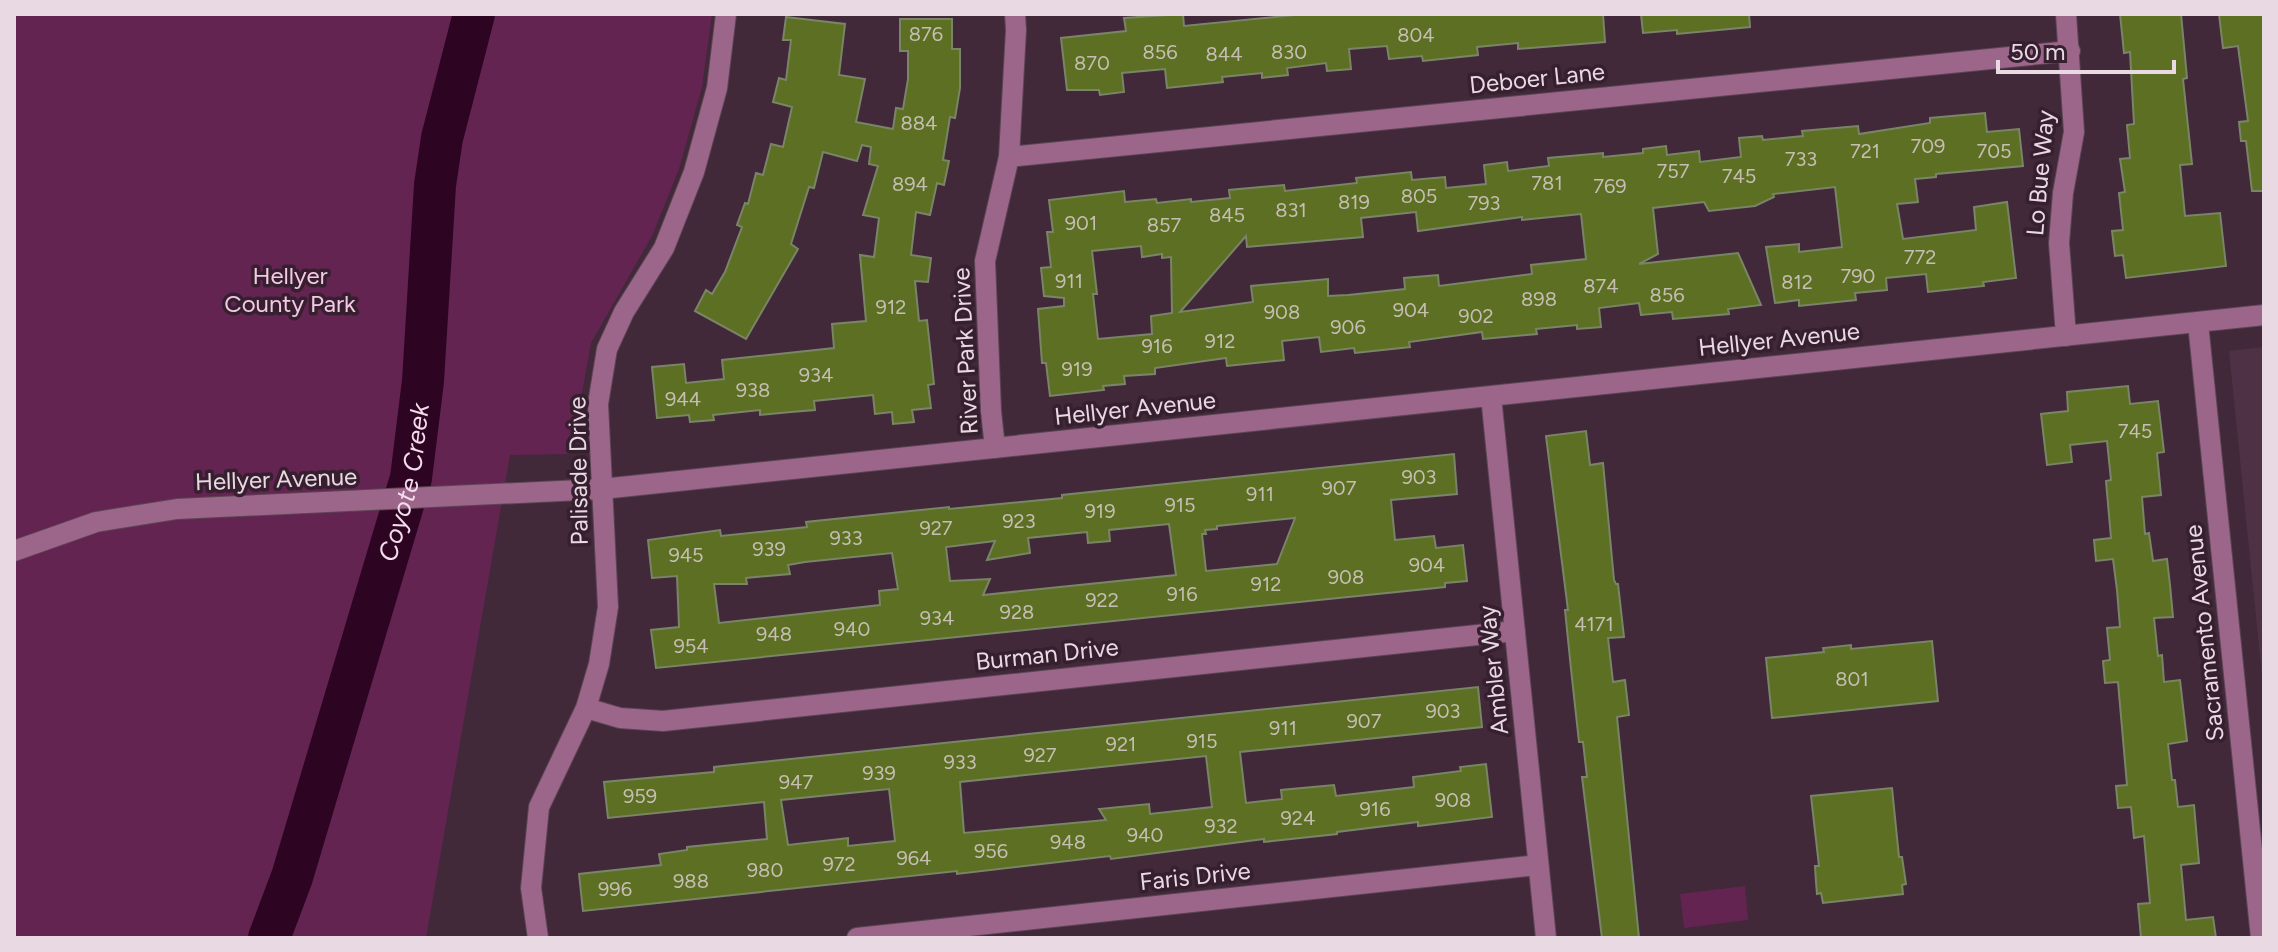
<svg xmlns="http://www.w3.org/2000/svg" width="2278" height="952" viewBox="0 0 2278 952" font-family="Figtree,sans-serif">
<style>
.built{fill:#4f3145}
.green{fill:#632452}
.lines{fill:none;stroke-linecap:round;stroke-linejoin:round}
.river{stroke:#2d0523;stroke-width:42}
.building{fill:#5c6f23;stroke:#7a8467;stroke-width:2;fill-rule:evenodd}
.minor-casing{stroke:#5c4554;stroke-width:22}
.minor{stroke:#9c668a;stroke-width:20}
.labels{text-anchor:middle;dominant-baseline:central;stroke-width:7;stroke-linejoin:round;paint-order:stroke}
.number-label{font-size:20px;fill:#c6beb3}
.street-label{font-size:24px;fill:#e9d9e3;stroke:#361f2f}
.park-label{font-size:24px;fill:#f5c8e5;stroke:#361f2f}
.water-label{font-size:26px;font-style:italic;fill:#f3dceb;stroke:#361f2f}
</style>
<rect width="100%" height="100%" fill="#412939"/>
<path class="built" d="M2264,347V695L2229,351Z"/>
<path class="green" d="M14,14H712L702,87L679,169L653,234L591,343L571,454L510,455L426,938H14Z
M1745,886L1748,920L1684,928L1680,894Z"/>
<g class="lines">
<path class="river" id="s1" d="M269,938L292,877L411,478L423,381L435,185L442,138L474,14"/>
</g>
<path class="building" d="M1183,14L1184,26L1304,14H1603L1605,42L1518,49V43L1477,47L1478,55L1423,61L1422,56L1389,59L1387,46L1349,49L1351,69L1327,71L1326,63L1287,68L1288,75L1262,78V73L1222,77L1223,82L1167,88L1165,69L1122,73L1124,92L1100,95L1099,90H1067L1061,38L1126,31L1124,18Z
M1641,14H1749L1750,27L1677,34V30L1643,33Z
M2120,14H2181L2187,78L2183,79L2192,164L2180,165L2185,216L2220,213L2226,266L2126,278L2123,255L2115,256L2112,231L2123,230L2119,193L2125,192L2120,159L2130,158L2127,125L2134,124L2130,52L2124,53Z
M2219,14H2264V191H2252L2246,141H2241L2239,122L2248,121L2238,46L2223,48Z
M786,17L845,24L839,75L865,79L856,122L893,129L896,108L903,109L908,79V51H900V19H952V49H960V88L955,118L950,117L943,160L949,161L944,185L937,183L930,215L916,212L911,255L931,258L928,282L915,281L919,321L927,320L934,384L928,385L931,408L912,410L914,422L893,424L892,412L875,414L873,395L814,401L815,410L791,412L760,415V410L713,415L714,420L690,422L689,415L657,418L652,367L684,364L686,383L724,379L722,360L834,348L832,324L866,321L860,255L874,257L879,218L863,215L878,166L869,164L871,147L862,145L857,161L823,152L814,188L809,187L791,244L798,249L746,339L695,311L706,290L712,294L725,272L742,227L737,225L745,203L748,204L756,173L763,175L771,144L783,147L792,107L773,102L779,78L786,80L791,40H783Z
M1985,113L1987,132L2019,129L2023,166L1936,174V177L1915,179L1918,202L1897,204L1903,239L1976,230L1974,207L2007,202L2016,278L1983,282L1984,286L1928,292L1926,274L1886,278L1887,290L1855,293L1856,300L1799,306V300L1775,303L1766,247L1799,244V252L1842,247L1835,187L1773,194L1774,197L1755,206L1709,211L1704,202L1653,208L1658,254L1639,264L1738,253L1761,305L1728,309L1729,314L1673,319L1672,312L1641,315L1639,303L1599,308L1601,327L1577,329V325L1536,329L1537,334L1483,339L1482,332L1409,342L1410,347L1355,353L1354,348L1321,352L1319,337L1282,341L1284,360L1227,366L1226,358L1155,368V374L1124,376L1125,384L1103,386L1104,390L1050,396L1046,363H1042L1038,309L1064,306V298L1044,296L1041,268L1051,267L1047,232H1053L1049,200L1124,191L1125,202L1156,199L1157,203L1191,199V202L1230,198L1229,190L1284,185L1285,191L1357,183L1356,178L1411,172L1412,180L1445,177L1446,188L1486,184L1484,165L1507,162L1508,171L1549,166L1548,158L1603,153V157L1643,153V149L1666,146L1667,155L1699,151L1700,162L1741,157L1739,138L1762,136L1763,140L1803,136L1802,131L1858,126L1859,134L1930,123V118ZM1416,212L1418,231L1522,217V220L1581,214L1586,259L1531,265L1532,274L1439,286L1438,275L1404,278L1405,289L1348,295L1328,296V279L1251,286L1253,302L1180,312L1246,236L1247,247L1363,237L1361,218ZM1141,246L1142,257L1162,254V258L1171,257L1172,313L1151,316L1152,334L1098,339L1093,294H1097L1092,251Z
M2128,386L2130,404L2158,401L2164,452L2157,453L2161,495L2142,497L2145,534L2149,533L2153,561L2167,559L2170,585L2173,617L2154,618L2158,656L2162,655L2164,682L2180,680L2187,741L2168,744L2172,780H2175L2178,807L2194,805L2199,863L2181,865L2186,920L2213,917L2216,938H2141L2138,904L2150,903L2144,836L2134,838L2131,807L2118,808L2116,786L2127,785L2118,682L2105,683L2103,661L2110,660L2107,628L2120,627L2117,590L2113,559L2096,561L2094,540L2111,538L2106,481L2111,480L2107,441L2070,445L2072,462L2047,465L2041,414L2068,411L2067,392Z
M1586,431L1590,465L1603,463L1614,580L1616,584H1618L1624,637L1608,638L1613,682L1625,680L1629,715L1617,717L1639,938H1602L1582,777H1587L1583,742H1579L1571,669L1565,610H1568L1546,436Z
M1454,454L1457,494L1391,500L1395,540L1434,536L1436,548L1463,545L1467,581L1445,583V587L656,668L651,630L679,627L677,576L652,578L648,540L720,530L721,536L807,527L806,522L949,507V509L1062,498V495ZM1295,518L1277,564L1206,571L1202,534H1206L1205,530L1217,529V526ZM1169,524L1176,575L983,595L990,579L950,581L946,547L995,541L987,560L1030,553L1028,538L1087,532L1088,543L1110,541L1109,530ZM892,553L898,589L879,591L880,605L719,623L714,584H747L746,578L790,574L788,565L805,562Z
M1932,641L1938,701L1772,718L1766,658L1824,652L1823,648L1851,645V649Z
M1478,687L1482,727L1240,752L1246,803L1282,799L1281,790L1334,785L1336,796L1414,787L1413,777L1461,771L1460,767L1486,764L1492,817L1418,826V822L1337,832V834L1264,842V839L1111,859L1110,856L957,874V871L583,911L579,874L661,865L659,854L687,850V847L767,839L764,802L608,818L604,782L714,772V767L752,763ZM1206,756L1212,807L1150,814L1149,804L1099,809L1106,820L964,833L960,782ZM889,789L895,841L848,846V838L788,845L781,800Z
M1892,788L1899,857H1902L1906,884L1902,885L1903,894L1823,903L1821,893L1817,894L1816,882L1815,866H1819L1811,796Z"/>
<g class="lines">
<defs>
<path id="minor" d="M2066,14L2074,132L2063,193L2059,243L2066,336
M1009,157L2070,51
M2198,323L2261,938
M1491,396L1546,938
M995,448L991,411L985,261L1009,157L1016,30L1015,14
M14,551L96,522L177,509L602,489L2264,315
M586,708L620,718L663,721L1515,631
M538,938L531,888L539,807L586,708L599,664L608,607L598,404L607,349L624,312L664,248L694,172L717,88L726,14
M857,938L1538,865"/>
</defs>
<use href="#minor" class="minor-casing"/>
<use href="#minor" class="minor"/>
</g>
<g class="labels">
<g class="number-label">
<text x="926" y="34">876</text>
<text x="1416" y="35">804</text>
<text x="1160" y="52">856</text>
<text x="1289" y="52">830</text>
<text x="1224" y="54">844</text>
<text x="1092" y="63">870</text>
<text x="919" y="123">884</text>
<text x="1928" y="146">709</text>
<text x="1865" y="151">721</text>
<text x="1994" y="151">705</text>
<text x="1801" y="159">733</text>
<text x="1673" y="171">757</text>
<text x="1739" y="176">745</text>
<text x="1547" y="183">781</text>
<text x="910" y="184">894</text>
<text x="1610" y="186">769</text>
<text x="1419" y="196">805</text>
<text x="1354" y="202">819</text>
<text x="1484" y="203">793</text>
<text x="1291" y="210">831</text>
<text x="1227" y="215">845</text>
<text x="1081" y="223">901</text>
<text x="1164" y="225">857</text>
<text x="1920" y="257">772</text>
<text x="1858" y="276">790</text>
<text x="1069" y="281">911</text>
<text x="1797" y="282">812</text>
<text x="1601" y="286">874</text>
<text x="1667" y="295">856</text>
<text x="1539" y="299">898</text>
<text x="891" y="307">912</text>
<text x="1411" y="310">904</text>
<text x="1282" y="312">908</text>
<text x="1476" y="316">902</text>
<text x="1348" y="327">906</text>
<text x="1220" y="341">912</text>
<text x="1157" y="346">916</text>
<text x="1077" y="369">919</text>
<text x="816" y="375">934</text>
<text x="753" y="390">938</text>
<text x="683" y="399">944</text>
<text x="2135" y="431">745</text>
<text x="1419" y="477">903</text>
<text x="1339" y="488">907</text>
<text x="1260" y="494">911</text>
<text x="1180" y="505">915</text>
<text x="1100" y="511">919</text>
<text x="1019" y="521">923</text>
<text x="936" y="528">927</text>
<text x="846" y="538">933</text>
<text x="769" y="549">939</text>
<text x="686" y="555">945</text>
<text x="1427" y="565">904</text>
<text x="1346" y="577">908</text>
<text x="1266" y="584">912</text>
<text x="1182" y="594">916</text>
<text x="1102" y="600">922</text>
<text x="1017" y="612">928</text>
<text x="937" y="618">934</text>
<text x="1594" y="624">4171</text>
<text x="852" y="629">940</text>
<text x="774" y="634">948</text>
<text x="691" y="646">954</text>
<text x="1852" y="679">801</text>
<text x="1443" y="711">903</text>
<text x="1364" y="721">907</text>
<text x="1283" y="728">911</text>
<text x="1202" y="741">915</text>
<text x="1121" y="744">921</text>
<text x="1040" y="755">927</text>
<text x="960" y="762">933</text>
<text x="879" y="773">939</text>
<text x="796" y="782">947</text>
<text x="640" y="796">959</text>
<text x="1453" y="800">908</text>
<text x="1375" y="809">916</text>
<text x="1298" y="818">924</text>
<text x="1221" y="826">932</text>
<text x="1145" y="835">940</text>
<text x="1068" y="842">948</text>
<text x="991" y="851">956</text>
<text x="914" y="858">964</text>
<text x="839" y="864">972</text>
<text x="765" y="870">980</text>
<text x="691" y="881">988</text>
<text x="615" y="889">996</text>
</g>
<g class="street-label">
<text transform="translate(1537 78) rotate(-6)">Deboer Lane</text>
<text transform="translate(2040 173) rotate(-85)">Lo Bue Way</text>
<text transform="translate(1779 339) rotate(-6)">Hellyer Avenue</text>
<text transform="translate(965 351) rotate(-93)">River Park Drive</text>
<text transform="translate(1135 408) rotate(-6)">Hellyer Avenue</text>
<text transform="translate(578 471) rotate(-91)">Palisade Drive</text>
<text transform="translate(276 479) rotate(-2)">Hellyer Avenue</text>
<text transform="translate(2204 633) rotate(-96)">Sacramento Avenue</text>
<text transform="translate(1047 654) rotate(-6)">Burman Drive</text>
<text transform="translate(1493 670) rotate(-96)">Ambler Way</text>
<text transform="translate(1195 876) rotate(-6)">Faris Drive</text>
</g>
<g class="park-label">
<text x="290" y="275">Hellyer<tspan x="290" dy="28">County Park</tspan></text>
</g>
<g class="water-label">
<text stroke="none"><textPath href="#s1" startOffset="476">Coyote Creek</textPath></text>
</g>
</g>
<rect width="2278" height="952" fill="none" stroke="#e9d9e3" stroke-width="32"/>
<path d="M1998 60v12h176v-12" fill="none" stroke="#e9d9e3" stroke-width="4"/>
<text x="2010" y="60" font-size="24" fill="#e9d9e3" stroke="#361f2f" stroke-width="6" paint-order="stroke">50 m</text>
</svg>
